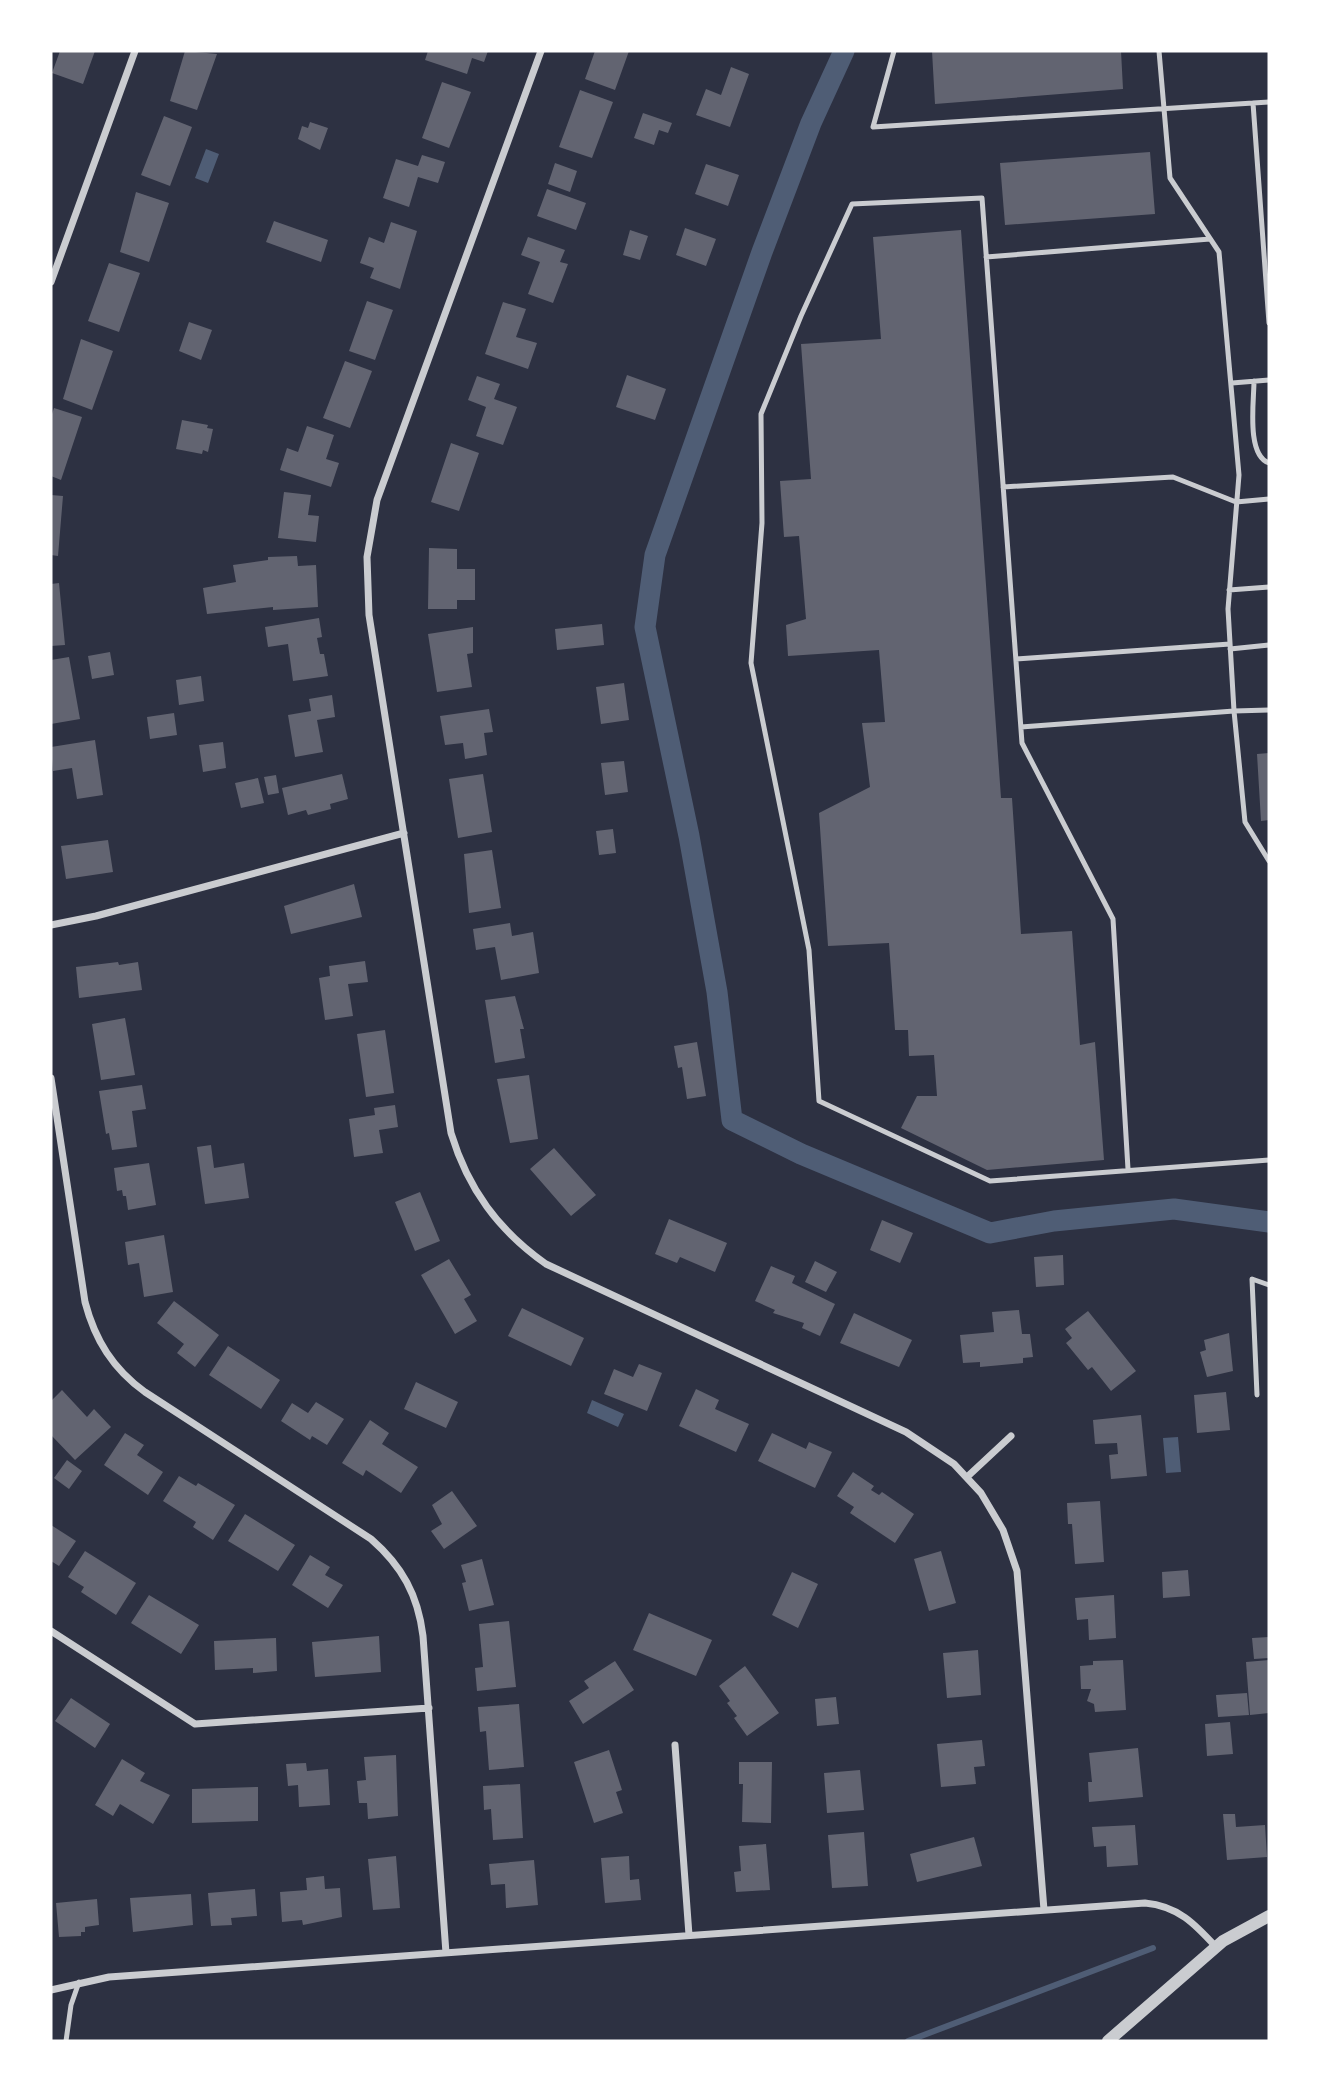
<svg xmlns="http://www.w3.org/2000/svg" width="1320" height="2092" viewBox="0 0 1320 2092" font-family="'Fira Sans',sans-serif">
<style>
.water{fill:#4f5d75}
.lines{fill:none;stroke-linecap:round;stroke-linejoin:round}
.stream{stroke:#4f5d75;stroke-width:6}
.canal{stroke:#4f5d75;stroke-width:21}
.building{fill:#626471}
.service{stroke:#caccd0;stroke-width:5}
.minor{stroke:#caccd0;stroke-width:7}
.tertiary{stroke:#caccd0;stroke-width:12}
</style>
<rect width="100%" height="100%" fill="#2d3142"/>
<path class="water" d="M206,149L219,154L208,183L195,178Z
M592,1400L624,1414L618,1427L587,1413Z
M1178,1437L1181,1472L1166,1473L1163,1438Z"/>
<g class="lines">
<path class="stream" d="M908,2041L1153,1948"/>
<path class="canal" d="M844,51L811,123L762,252L655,555L645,627L689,836L717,992L732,1120L801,1154L990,1233L1054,1221L1174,1209L1269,1222"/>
</g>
<path class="building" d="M60,51H95L83,84L52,73Z
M185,51L217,54L197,110L170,101Z
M428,51H488L484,62L472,58L467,74L425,60Z
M595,51H629L615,90L585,79Z
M932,51H1121L1123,89L935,104Z
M731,67L749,74L730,127L696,115L706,89L721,95Z
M442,82L471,92L449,148L422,138Z
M580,90L613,102L592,158L559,147Z
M643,113L672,123L668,133L659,130L654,145L634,138Z
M164,116L192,127L170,186L141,175Z
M310,122L328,128L320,150L298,139L302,126L308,128Z
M1150,152L1155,214L1005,225L1000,163Z
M422,155L445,162L438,183L418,177L409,207L383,198L396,159L418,166Z
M555,163L577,171L570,192L548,184Z
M706,164L739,175L728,206L695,194Z
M547,189L586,203L576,230L537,216Z
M136,192L169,203L149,262L120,252Z
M274,221L328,240L321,262L266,242Z
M391,222L417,231L400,289L370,278L374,268L360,263L369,237L384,243Z
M685,228L716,239L706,266L676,255Z
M630,230L648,236L640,260L623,255Z
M961,230L1001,798H1012L1021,934L1072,931L1080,1045L1095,1042L1104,1160L987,1170L901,1128L917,1096H937L934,1055L909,1056L908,1030H895L889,943L828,946L819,813L870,787L862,723L885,722L879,650L788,656L786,625L806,619L799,536L784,537L780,481L811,479L801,344L881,339L873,237Z
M528,237L565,250L560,262L568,264L553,303L528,294L540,262L521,255Z
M109,263L140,273L119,332L88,321Z
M367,301L393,310L375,360L349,351Z
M503,302L526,309L516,337L537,343L528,369L485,354Z
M189,322L212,330L201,360L179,351Z
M81,339L113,351L92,410L63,399Z
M345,361L372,371L350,428L323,418Z
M627,375L666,389L655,420L616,407Z
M477,376L500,384L494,399L517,407L503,445L476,436L486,407L468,400Z
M54,408L82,417L61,480L51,476V417Z
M182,420L208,425L207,428L213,429L208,452L203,450L202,454L176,449Z
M307,426L334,435L326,459L339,463L331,487L280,470L287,448L298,452Z
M451,443L479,453L459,511L431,502Z
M284,492L311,495L308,515L319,516L316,542L278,538Z
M51,495L63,496L58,556L51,555Z
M429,548L457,549V569H475V600H457V609H428Z
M297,556L298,566L316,565L318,607L273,610V607L207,614L203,588L236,582L233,565L268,560V557Z
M59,583L65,645L51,646V584Z
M319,618L322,637L317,638L320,654H324L328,676L293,681L288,644L268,647L265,627Z
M602,624L604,645L557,650L555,629Z
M473,627V653L467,654L472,687L437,692L428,634Z
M110,652L114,675L92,679L88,656Z
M69,657L80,719L51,724V660Z
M201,676L204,701L179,705L176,680Z
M624,683L629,720L601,724L596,687Z
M332,695L335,717L317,720L323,752L295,757L288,715L311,711L309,699Z
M489,709L493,732L484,733L487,755L465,759L463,743L445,745L440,716Z
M174,713L177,735L150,739L147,717Z
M95,740L103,795L77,799L72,768L53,771L51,747Z
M223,742L226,768L203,772L199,745Z
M1269,753V820L1261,821L1257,754Z
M624,761L628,792L605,795L601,763Z
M342,774L348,799L330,804L331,809L308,815L306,810L288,815L282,788Z
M483,774L492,832L458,838L449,779Z
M276,775L279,793L268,795L264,777Z
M258,778L264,803L241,808L235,783Z
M613,829L616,853L599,855L596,831Z
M108,840L113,872L66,879L61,846Z
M492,850L501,908L469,913L464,854Z
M354,884L362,917L291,934L284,906Z
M510,923L512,936L533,932L539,973L501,980L495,947L476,950L473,929Z
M365,961L368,982L348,984L353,1016L325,1020L319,978L330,976L329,966Z
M118,962L119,965L138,962L142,990L79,998L76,967Z
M515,996L524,1029H520L525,1058L495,1063L485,1000Z
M125,1018L135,1075L101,1080L92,1024Z
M385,1030L394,1093L366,1097L357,1034Z
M697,1042L706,1096L687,1099L682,1067L678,1068L674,1046Z
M529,1075L538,1139L510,1143L497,1079Z
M142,1085L146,1109L132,1111L137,1147L112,1150L109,1133L106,1134L99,1091Z
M395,1105L398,1127L379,1130L383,1153L354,1157L349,1119L375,1115L374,1108Z
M211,1145L214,1168L244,1163L249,1198L205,1204L197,1147Z
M554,1148L596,1195L571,1216L530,1169Z
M149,1163L156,1205L128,1210L126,1196H123L122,1190L117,1191L114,1168Z
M420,1192L440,1241L415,1251L395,1202Z
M669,1219L727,1243L715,1272L680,1257L677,1263L655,1254Z
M882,1220L913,1233L900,1263L870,1250Z
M164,1235L173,1292L144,1297L139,1263L128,1265L125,1242Z
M1063,1255L1064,1285L1036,1287L1034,1257Z
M449,1259L471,1295L464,1299L477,1321L455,1334L421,1275Z
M815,1261L837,1272L826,1292L805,1282Z
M771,1266L795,1276L792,1283L835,1304L820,1336L802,1328L804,1323L773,1313L775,1310L755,1301Z
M174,1301L219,1335L195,1367L177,1353L184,1344L157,1323Z
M522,1308L584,1338L571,1366L508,1336Z
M1019,1310L1022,1334H1030L1033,1357L1023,1358V1363L980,1367V1362L963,1363L960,1335L994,1332L992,1312Z
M1088,1311L1136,1371L1111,1391L1092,1367L1088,1370L1066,1343L1072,1338L1065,1329Z
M854,1313L912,1340L899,1367L840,1343Z
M1229,1333L1233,1371L1207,1377L1200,1352L1206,1350L1204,1340Z
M228,1346L280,1380L261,1409L209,1375Z
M639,1364L662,1373L647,1411L604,1394L614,1369L633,1377Z
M416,1382L458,1402L446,1428L404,1409Z
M696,1389L719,1400L715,1409L749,1424L736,1452L679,1426Z
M62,1390L87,1417L94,1409L111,1427L75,1460L51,1435V1401Z
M1226,1392L1230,1430L1197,1433L1194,1395Z
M316,1402L344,1419L327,1445L312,1436L310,1440L281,1421L292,1403L308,1413Z
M1141,1415L1147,1476L1111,1479L1109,1455L1118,1454L1117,1443L1095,1444L1093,1420Z
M370,1420L389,1433L382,1444L418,1467L401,1493L366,1470L363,1476L342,1463Z
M125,1433L144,1445L137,1455L163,1472L148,1495L104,1465Z
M772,1433L806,1449L809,1442L832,1452L815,1488L758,1461Z
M67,1460L82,1471L69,1489L54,1478Z
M853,1472L874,1486L871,1490L879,1495L882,1492L914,1514L895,1543L850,1513L854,1507L837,1496Z
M179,1476L196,1486L198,1483L235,1505L213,1540L193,1527L196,1522L163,1501Z
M452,1491L477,1526L444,1549L431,1531L442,1524L432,1505Z
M1100,1501L1104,1562L1075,1564L1072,1524H1068L1067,1503Z
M245,1514L295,1545L278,1571L228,1541Z
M51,1525L76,1541L59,1566L51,1561Z
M85,1551L136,1583L116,1615L81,1592L84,1587L68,1577Z
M941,1551L956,1603L929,1611L914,1559Z
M310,1555L330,1567L325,1575L343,1585L328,1608L292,1585Z
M482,1559L494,1605L469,1611L462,1583L466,1582L461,1565Z
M1188,1570L1190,1596L1163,1598L1162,1572Z
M792,1572L818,1584L798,1628L772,1615Z
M149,1595L199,1625L181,1654L131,1623Z
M1114,1595L1116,1638L1089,1640L1088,1619L1077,1620L1075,1598Z
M649,1613L712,1640L696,1676L633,1650Z
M509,1621L516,1687L477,1691L475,1668L483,1667L479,1624Z
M379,1636L381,1672L315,1677L312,1642Z
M1269,1637V1658L1254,1659L1252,1638Z
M276,1638L277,1671L253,1673V1668L215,1670L214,1641Z
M978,1650L981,1695L947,1698L943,1653Z
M1123,1660L1126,1710L1095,1712L1094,1704L1087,1701L1091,1689H1081L1080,1666L1093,1665V1661Z
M1269,1660V1713L1250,1715L1246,1662Z
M615,1661L634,1690L583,1724L569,1701L589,1688L584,1681Z
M745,1666L779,1713L747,1736L734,1718L737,1716L727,1703L730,1701L719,1686Z
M1247,1693L1249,1715L1218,1717L1216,1695Z
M836,1697L839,1724L817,1726L815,1699Z
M71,1698L110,1724L95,1748L55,1721Z
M519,1704L524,1767L489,1770L486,1731L480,1732L478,1707Z
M1230,1722L1233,1754L1207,1756L1205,1724Z
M982,1740L985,1766L974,1767L976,1784L941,1787L937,1744Z
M1138,1748L1143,1797L1089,1802L1088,1782H1092L1089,1753Z
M609,1750L622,1790L616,1792L623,1813L594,1823L574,1762Z
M396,1755L398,1816L368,1819L367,1803H359L357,1781L366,1780L364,1757Z
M122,1759L145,1773L140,1781L170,1795L153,1824L120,1804L113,1816L95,1805Z
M739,1762H772L771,1823L742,1822L743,1784H739Z
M306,1763L307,1771L328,1769L330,1805L299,1807L298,1785L288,1786L286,1764Z
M860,1770L864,1810L827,1813L824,1773Z
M520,1784L523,1838L493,1840L491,1809L484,1810L483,1786Z
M258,1787V1821L192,1823V1789Z
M1223,1814H1235L1236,1827L1265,1825L1267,1857L1227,1860Z
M1135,1825L1138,1865L1107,1867L1106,1846L1094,1847L1092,1827Z
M864,1832L868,1886L832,1888L828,1835Z
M974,1837L982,1866L917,1882L910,1854Z
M766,1844L770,1890L736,1892L734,1872L741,1871L739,1846Z
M396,1856L400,1908L373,1910L368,1859Z
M629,1856L630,1880L639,1879L641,1900L605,1903L601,1858Z
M534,1860L538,1905L506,1908L505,1884L491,1885L489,1864Z
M324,1876L325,1889L340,1888L342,1917L303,1925L302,1920L282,1922L280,1892L307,1890L306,1878Z
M255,1889L257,1916L231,1918L232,1925L211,1926L208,1893Z
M191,1894L193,1925L133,1932L130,1898Z
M97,1899L99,1925L85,1927V1932H81V1936L59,1937L56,1903Z"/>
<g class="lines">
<path class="service" d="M894,51L873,127L1269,102
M1253,103L1269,323
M986,257L1210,239
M1254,381C1254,401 1246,455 1269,463
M1232,383L1269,380
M1003,487L1173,477L1236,502L1269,499
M1229,590L1269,587
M1230,649L1269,645
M1016,659L1230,644
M1269,710L1234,711L1245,822L1269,861
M1021,727L1234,711L1228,609L1239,475L1219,252L1170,178L1159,51
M1128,1169L1113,919L1022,743L982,198L852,204L801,316L761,414L762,523L751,663L809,950L819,1101L990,1181L1269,1160
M1257,1395L1252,1279L1269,1285
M66,2041L71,2005L79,1982"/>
<path class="minor" d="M541,51L377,500L367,557L369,615L451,1133C468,1189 498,1230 546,1264L906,1432L954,1464L981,1493L1003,1530L1017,1571L1044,1910
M51,282L135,51
M51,925L96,916L404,833
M51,1078L85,1302C95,1340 113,1369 145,1392L371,1539C402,1566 418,1595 423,1636L446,1953
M967,1477L1011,1436
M51,1631L195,1724L429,1708
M675,1745L689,1935
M51,1990L109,1977L1145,1903C1178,1906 1195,1924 1216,1947"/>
<path class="tertiary" d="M1108,2041L1223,1941L1269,1916"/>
</g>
<rect width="1320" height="2092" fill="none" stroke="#ffffff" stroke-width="105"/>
</svg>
